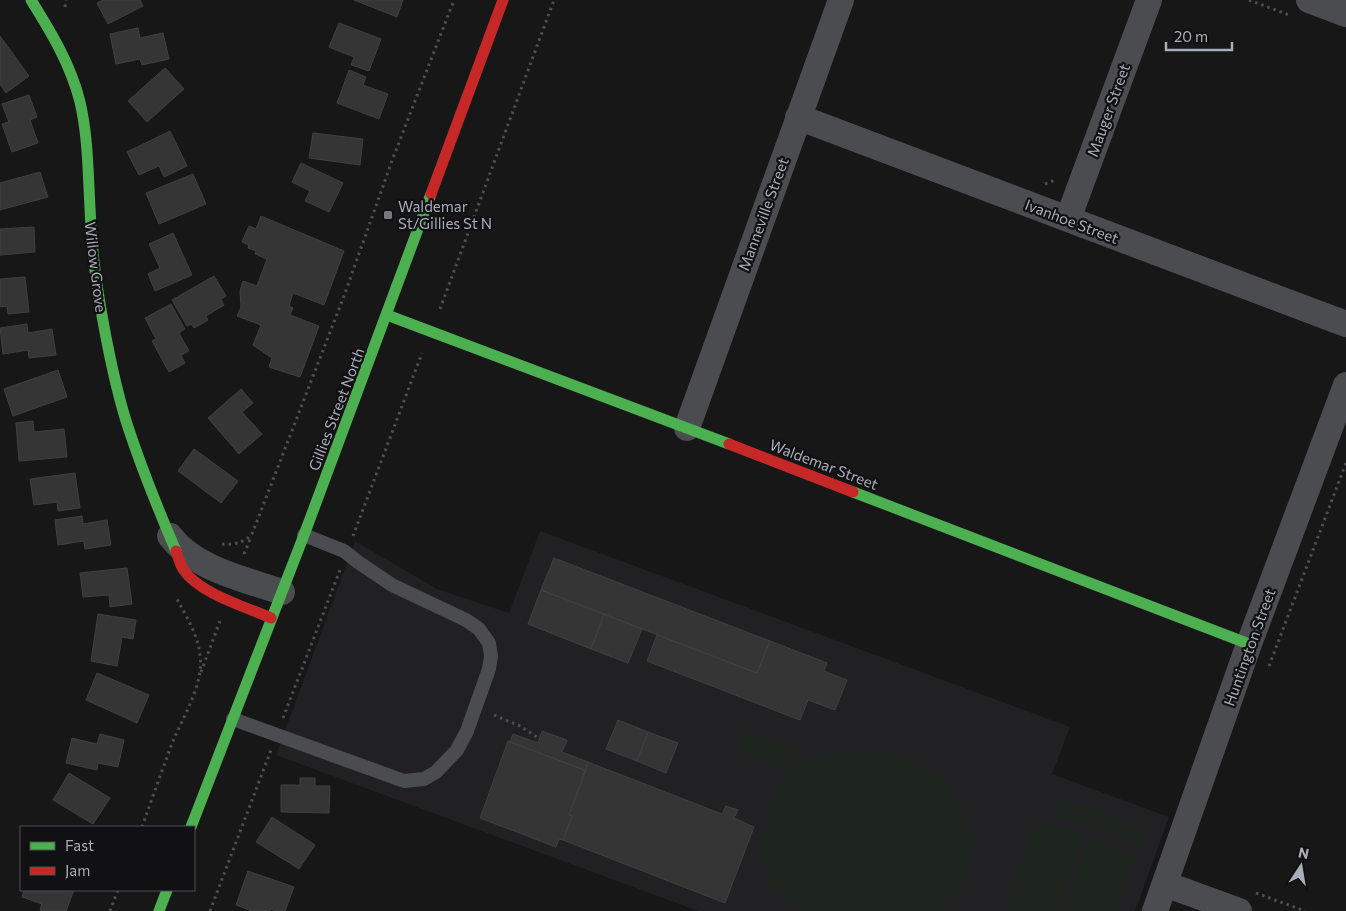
<svg xmlns="http://www.w3.org/2000/svg" width="1346" height="911" viewBox="0 0 1346 911" font-family="Commissioner,sans-serif">
<style>
.built{fill:#212123}
.green{fill:#1d241e}
.building{fill:#353536;stroke:#3f4043}
.lines{fill:none;stroke-linecap:round;stroke-linejoin:round}
.path{stroke:#4d4e52;stroke-width:3;stroke-dasharray:2.5 4;stroke-linecap:butt}
.lane{stroke:#4b4c50;stroke-width:14}
.street{stroke:#4b4c50;stroke-width:26}
.fast{stroke:#4caf50;stroke-width:11}
.jam{stroke:#c62828;stroke-width:11}
.poi-dot{fill:#757880;stroke:#111113;stroke-width:2}
.labels{text-anchor:middle;dominant-baseline:central;stroke-width:4.5;stroke-linejoin:round;paint-order:stroke}
.street-label{font-size:15px;fill:#a8adb8;stroke:#111113}
.poi-label{font-size:15px;fill:#a8adb8;stroke:#111113;text-anchor:start}
</style>
<rect width="100%" height="100%" fill="#171717"/>
<path class="built" d="M540,531L1070,727L1052,774L1169,817L1135,911H698L276,755L355,541L437,589L509,613Z"/>
<path class="green" d="M747,731L799,750L794,764L843,750L899,756L948,782L976,833L961,891L935,911H806L771,889L760,851L771,802L788,772L738,752Z
M1062,798L1145,828L1142,835L1059,806Z
M1060,809L1143,838L1141,846L1057,817Z
M1038,818L1084,835L1056,911H1002Z
M1089,838L1136,856L1115,911H1062Z"/>
<path class="building" d="M103,0H140L143,6L108,24L97,3Z
M354,0H403L397,17Z
M339,23L381,39L369,71L351,65L354,57L329,47Z
M138,28L140,38L163,33L169,59L142,65L140,59L116,64L110,34Z
M0,36L29,76L6,93L0,84Z
M165,68L184,89L147,122L128,101Z
M349,70L366,77L363,85L388,94L379,119L337,103Z
M29,95L37,117L30,120L38,143L12,152L2,124L9,122L2,104Z
M170,131L187,166L164,177L159,166L139,175L127,152Z
M313,133L363,139L360,165L309,158Z
M301,163L343,183L329,212L305,201L310,191L292,182Z
M40,172L48,197L0,210V183Z
M193,174L206,204L159,224L146,193Z
M261,216L344,251L324,305L293,293L289,306L293,308L290,315L319,326L300,377L269,367L272,358L253,345L261,325L237,316L241,307L240,291L243,281L257,286L267,259L255,254L256,251L248,248L249,245L242,242L249,226L256,229Z
M34,227L35,252L0,255V229Z
M173,233L192,275L155,291L148,274L160,268L149,244Z
M214,276L226,296L221,299L224,305L206,316L208,320L194,328L191,324L187,326L172,300Z
M25,277L29,312L8,314L7,306L0,307V279Z
M171,304L185,329L179,333L189,351L181,355L185,363L169,372L152,341L156,339L145,318Z
M27,324L28,333L52,329L56,355L29,358L28,350L3,354L0,328Z
M58,370L67,397L13,416L4,389Z
M241,389L253,403L242,412L262,434L239,454L208,418Z
M33,421L34,432L64,429L67,457L19,461L16,423Z
M194,449L238,481L221,503L178,471Z
M75,473L80,508L58,511L57,502L34,505L30,479Z
M82,516L83,524L107,520L111,545L85,549L84,541L58,545L55,520Z
M554,558L770,641L757,673L541,590Z
M127,568L132,604L110,607L109,595L83,597L80,573Z
M541,590L604,614L591,649L528,624Z
M98,614L136,620L133,639L122,637L117,666L91,661Z
M604,614L642,629L628,663L591,649Z
M657,635L757,673L770,641L827,663L824,671L847,680L835,710L808,700L800,720L647,661Z
M97,673L149,695L137,723L86,700Z
M618,720L648,732L637,761L606,749Z
M542,731L567,740L562,752L588,762L585,770L510,742L513,734L538,743Z
M648,732L678,743L666,773L637,761Z
M100,734L124,740L118,767L98,763L97,770L66,763L72,738L97,744Z
M508,741L586,771L569,815L572,816L563,840L559,839L556,847L480,818Z
M588,762L722,814L726,806L738,810L734,818L754,827L725,903L563,840L572,816L569,815Z
M69,773L110,798L93,824L53,800Z
M300,778H315V786H330L329,813L281,812V785H300Z
M272,817L315,845L299,869L256,842Z
M248,871L294,887L285,911H277L270,909V911H252L236,905Z
M24,890H74L66,911H43L40,910L42,904L22,897Z"/>
<g class="lines">
<path class="path" d="M1249,0L1289,15
M65,7L66,0
M1045,184L1057,179
M440,309L554,0
M353,536L422,353
M222,544C233,545 244,543 252,534L344,296L393,158L454,0
M244,554L251,537
M1269,666L1346,463
M201,672L220,621
M494,715L520,726L540,739
M283,718L340,570
M142,827C152,799 162,770 173,741C184,715 204,684 200,655C198,635 186,616 177,599
M1256,893L1305,911
M110,911L118,890
M210,911L271,750"/>
<path class="lane" d="M233,719L404,781L424,779L436,772L457,750L467,731L489,669L491,656L489,643L479,629L466,620L392,585L358,562L344,551L304,535"/>
<path class="street" d="M1309,0L1346,14
M798,117L1346,324
M1068,219L1149,0
M687,428L841,0
M170,536C195,569 244,579 282,592
M1165,884L1239,911
M1155,911L1249,644L1346,385"/>
<path class="fast" d="M31,0C51,32 71,65 80,102C88,136 88,172 90,208C91,238 94,268 99,298C106,340 114,383 127,424C141,467 158,509 176,551
M387,315L729,444
M853,492L1249,644
M191,827L304,535L431,194
M159,911L167,890"/>
<path class="jam" d="M431,194L503,0
M729,444L853,492
M176,551C178,557 180,564 183,569C198,593 246,607 271,618"/>
</g>
<rect class="poi-dot" x="383" y="210" width="10" height="10" rx="2.5"/>
<g class="labels">
<g class="street-label">
<text transform="translate(1108 110) rotate(-70)">Mauger Street</text>
<text transform="translate(763 214) rotate(-70)">Manneville Street</text>
<text transform="translate(1072 221) rotate(21)">Ivanhoe Street</text>
<text transform="translate(96 267) rotate(83)">Willow Grove</text>
<text transform="translate(336 409) rotate(-69)">Gillies Street North</text>
<text transform="translate(824 464) rotate(21)">Waldemar Street</text>
<text transform="translate(1249 647) rotate(-70)">Huntington Street</text>
</g>
<g class="poi-label">
<text x="398" y="206">Waldemar<tspan x="398" dy="17">St/Gillies St N</tspan></text>
</g>
</g>
<rect x="20" y="826" width="175" height="65" fill="#111113" stroke="#4d4f55"/>
<rect x="30" y="842" width="25" height="8" fill="#4caf50" stroke="#4d4f55"/>
<text x="65" y="851" font-size="15" fill="#a8adb8">Fast</text>
<rect x="30" y="867" width="25" height="8" fill="#c62828" stroke="#4d4f55"/>
<text x="65" y="876" font-size="15" fill="#a8adb8">Jam</text>
<g transform="translate(1301 866) rotate(12)" stroke="#111113" stroke-width="4" paint-order="stroke">
<path d="M0-4L9 19L0 12L-9 19Z" fill="#a8adb8"/>
<text y="-8" font-size="14" font-weight="bold" text-anchor="middle" fill="#a8adb8">N</text>
</g>
<path d="M1166 42v8h66v-8" fill="none" stroke="#a8adb8" stroke-width="2.5"/>
<text x="1174" y="42" font-size="15" fill="#a8adb8" stroke="#111113" stroke-width="4" paint-order="stroke">20 m</text>
</svg>
